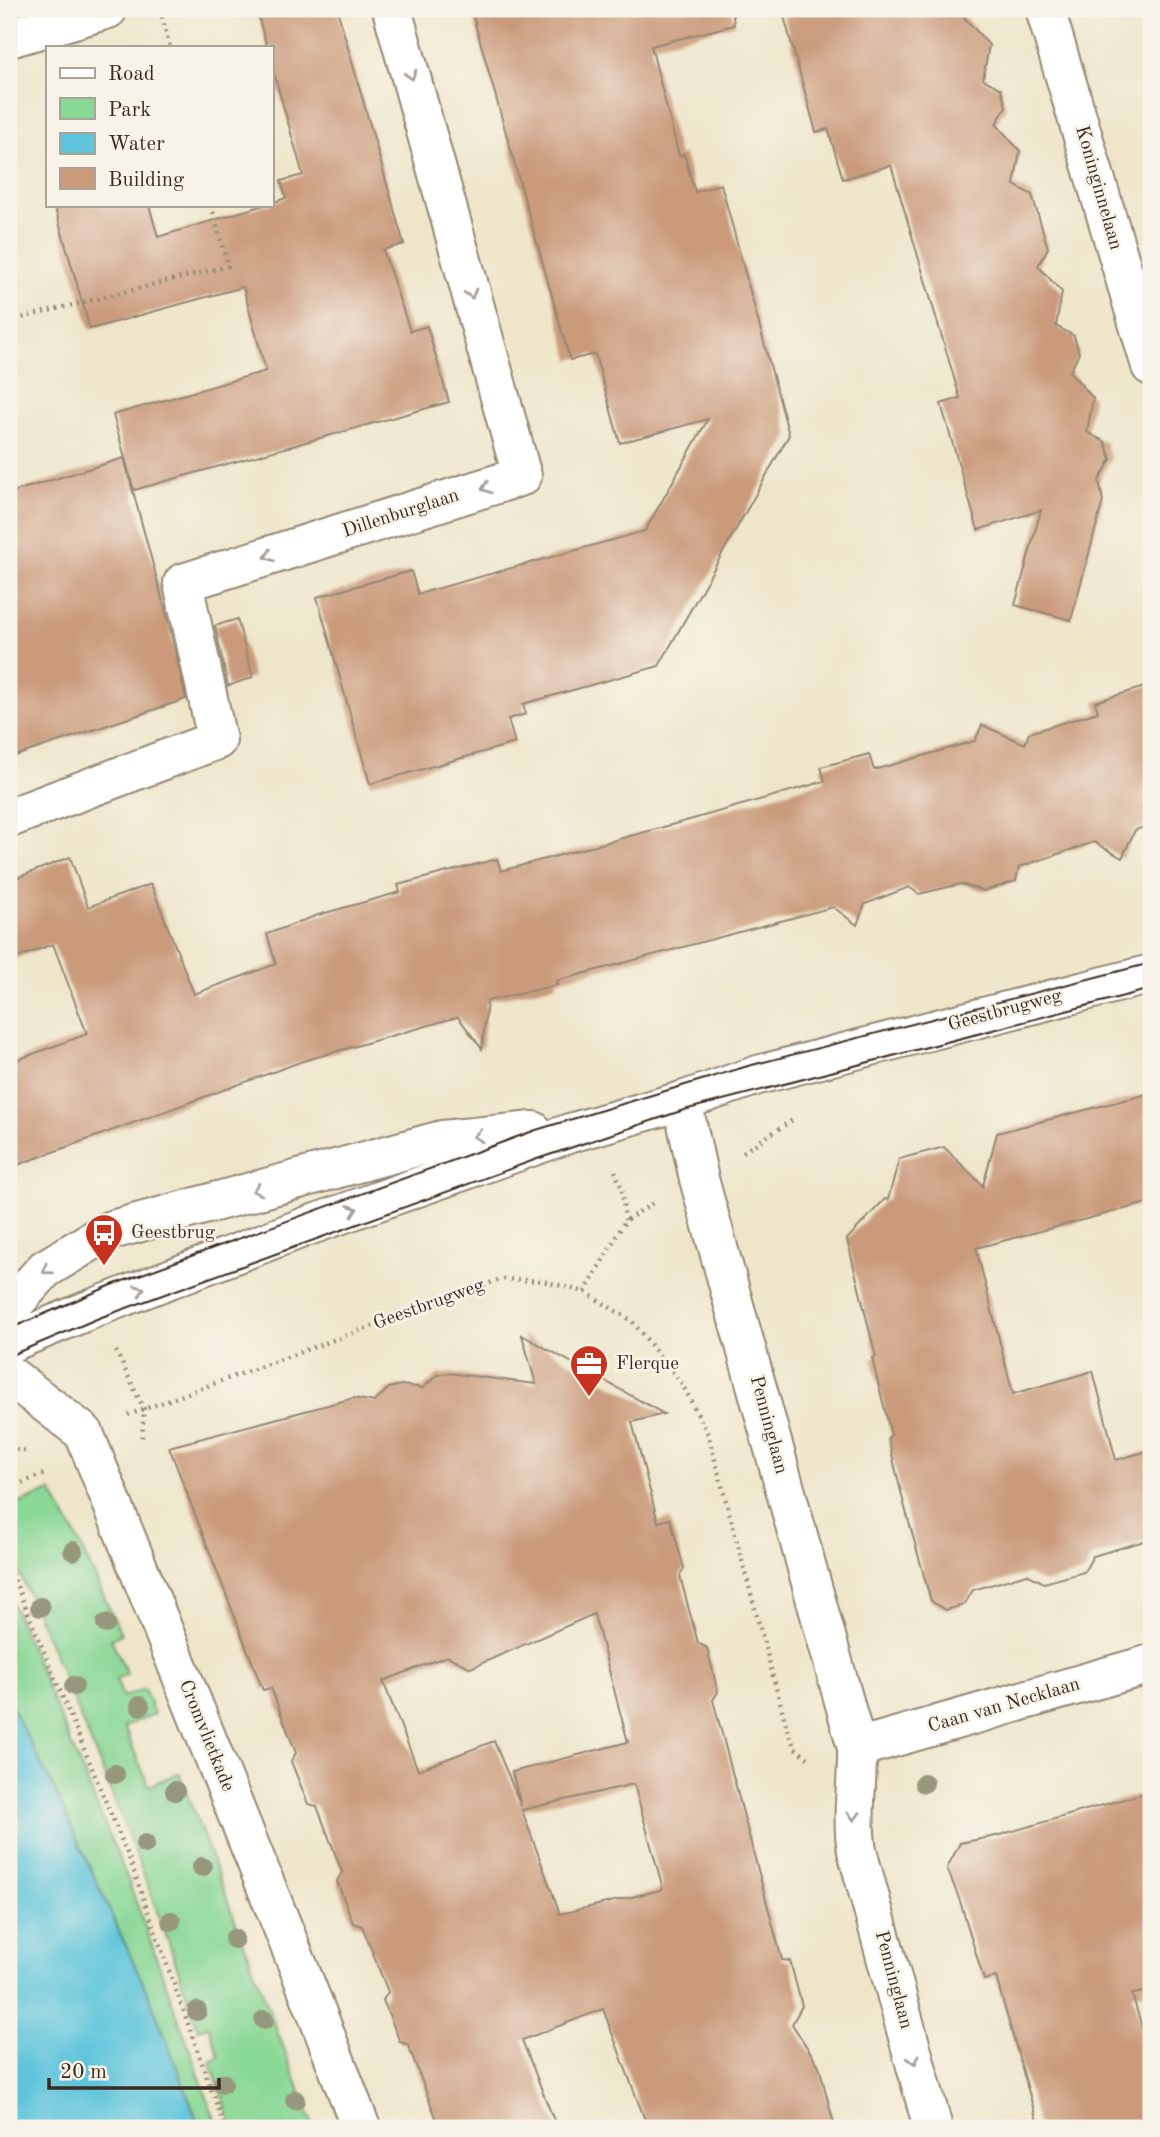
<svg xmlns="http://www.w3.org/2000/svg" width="1160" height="2137" viewBox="0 0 1160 2137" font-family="'Old Standard TT',serif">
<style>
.green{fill:#8ad896;stroke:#62815a;stroke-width:2}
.water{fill:#5fc5dc;stroke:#4d787d;stroke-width:2}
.building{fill:#ca9a7a;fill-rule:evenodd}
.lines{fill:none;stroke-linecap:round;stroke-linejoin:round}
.street-casing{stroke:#958874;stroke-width:42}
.secondary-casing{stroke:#958874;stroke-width:42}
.path{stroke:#958874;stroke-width:4.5;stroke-dasharray:2 5;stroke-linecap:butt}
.street{stroke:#fff;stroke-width:38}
.secondary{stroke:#fff;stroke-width:38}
.tram{stroke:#3b2a1e;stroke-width:2}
.tree{fill:#97977c}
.oneway{stroke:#a79f9a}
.labels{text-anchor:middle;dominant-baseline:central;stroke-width:5;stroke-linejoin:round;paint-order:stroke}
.street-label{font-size:19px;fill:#3b2a1e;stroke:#f7f3e8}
.poi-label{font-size:19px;fill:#3b2a1e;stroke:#f7f3e8;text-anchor:start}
</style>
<rect width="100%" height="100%" fill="#f7f3e8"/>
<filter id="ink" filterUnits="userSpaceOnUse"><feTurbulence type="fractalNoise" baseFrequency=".0143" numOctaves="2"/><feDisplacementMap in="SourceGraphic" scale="14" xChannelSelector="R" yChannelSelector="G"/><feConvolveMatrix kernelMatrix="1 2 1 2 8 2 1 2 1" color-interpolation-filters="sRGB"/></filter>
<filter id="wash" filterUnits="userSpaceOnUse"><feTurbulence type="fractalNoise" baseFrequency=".00686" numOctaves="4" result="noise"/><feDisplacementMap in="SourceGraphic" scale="28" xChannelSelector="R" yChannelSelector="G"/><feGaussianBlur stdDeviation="1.57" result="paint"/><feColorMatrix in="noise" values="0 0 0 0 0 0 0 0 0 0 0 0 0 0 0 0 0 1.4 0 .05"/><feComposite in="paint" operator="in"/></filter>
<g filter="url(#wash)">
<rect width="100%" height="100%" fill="#efe6ca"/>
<path class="green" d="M51,1491L75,1534L121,1634L111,1639L127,1674L116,1679L123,1697L144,1689L154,1714L124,1727L149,1786L179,1773L314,2128H233L232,2124L210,2061L219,2057L209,2026L198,2029C145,1864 76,1706 9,1548V1507Z
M9,1596L128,1880L218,2128H200L152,2003L55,1791L9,1702Z"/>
<path class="water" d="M9,1702L55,1791L152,2003L200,2128H9Z"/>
<g id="blocks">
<path class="building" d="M256,9H337L404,244L383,250L410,331L427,326L449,402L134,490L113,415L266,371L243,287L90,329L54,205H149L158,237L264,205H271V203L286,198L281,181L303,175L271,63V47H267Z
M471,9H732L734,25L651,46L679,156L684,154L695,192L721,184L789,435L659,666L523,704L526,714L508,719L515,743L370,784L317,597L411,571L418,594L645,531L708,419L620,443L595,354L570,360Z
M782,9H957L989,45L983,79L1001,89L1006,107L996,124L1020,151L1014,185L1032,195L1048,248L1038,266L1062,292L1056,326L1074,336L1079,353L1070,372L1093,398L1087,432L1105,442L1111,459L1099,481L1103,501L1071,620L1015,605L1041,510L978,530L941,404L960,398L891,165L843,179L828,129L816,132Z
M124,458L169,624L186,699L9,758V493Z
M237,619L253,677L228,686L215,626Z
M1151,685V825L1135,830L1122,858L1094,842L1019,867L1016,881L984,891L961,884L919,894L909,887L865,904L857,925L833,907L556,981L557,985L487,1001L482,1049L458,1017L303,1061L9,1168V1063L87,1034L53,944L9,961V881L70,857L88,907L151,884L194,994L276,964L267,934L318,915L400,892L398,885L497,859L501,871L693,819L825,781L821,767L869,754L874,770L975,741L982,725L1025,744L1029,733L1098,712L1095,702Z
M1151,1093V1202L976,1248L1013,1394L1093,1371L1116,1460L1151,1450V1539L1093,1556L1084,1572L1044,1583L1027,1574L973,1590L964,1605L946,1610L931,1601L904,1504L888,1438L891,1435L872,1358L876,1357L847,1239L885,1199L888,1200L899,1159L944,1147L983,1186L997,1133Z
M522,1335L664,1414L632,1422L658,1522L670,1519L684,1568L680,1576L698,1643L707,1648L718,1692L713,1700L782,1960L790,1961L802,2006L792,2024L819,2066L835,2128H648L603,2009L522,2040L557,2128H440L408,2045L400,2042L383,2000L388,1992L362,1926L353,1923L337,1881L342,1872L317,1806L308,1804L291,1761L296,1753L271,1688L263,1690L169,1447L354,1398L374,1402L389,1388L401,1385L423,1388L437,1375L448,1373L536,1384ZM594,1614L628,1742L512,1772L521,1806L494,1741L418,1770L383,1681L447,1656L471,1668ZM634,1784L662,1885L661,1890L560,1914L522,1810Z
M1151,1791V1991L1132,1994L1151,2057V2128H1039L996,1977L984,1980L960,1901L947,1868L960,1843L996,1836Z"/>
</g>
</g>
<g filter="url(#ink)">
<use href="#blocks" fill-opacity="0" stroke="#958874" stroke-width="2"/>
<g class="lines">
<defs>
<path id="street" d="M1045,9L1151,366
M9,38L108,9
M9,818L217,740L183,583L522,476L392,9
M682,1101L699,1179L857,1748C858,1783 851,1815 857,1851L933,2128
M9,1375L84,1433L315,2008L361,2128
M857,1748L1151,1664"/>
<path id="secondary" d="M9,1309L45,1269L108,1231L442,1140L533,1131
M9,1343L94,1308L305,1227L570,1133L682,1101L758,1075L1151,974"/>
</defs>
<use href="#street" class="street-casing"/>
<use href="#secondary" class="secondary-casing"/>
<path class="path" d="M160,10L170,47
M9,321L228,266L211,205
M743,1152L794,1119
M615,1171L622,1189L625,1220
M585,1292L625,1221L656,1201
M116,1351L144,1409L142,1438L139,1439
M128,1415L501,1279L543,1281L585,1292L632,1321L682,1384L708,1434L788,1732L795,1748L808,1758
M9,1449L25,1451
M9,1488L46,1473
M9,1567L129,1858L225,2128"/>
<use href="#street" class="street"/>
<use href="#secondary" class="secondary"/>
<path class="tram" d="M9,1329L112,1285L536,1130L748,1066L1151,963
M9,1356L99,1318L540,1158L684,1110L1151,989"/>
</g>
<g class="tree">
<circle cx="73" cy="1551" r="10"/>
<circle cx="40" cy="1607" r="10"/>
<circle cx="106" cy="1624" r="10"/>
<circle cx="74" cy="1686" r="10"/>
<circle cx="140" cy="1706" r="10"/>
<circle cx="115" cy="1774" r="10"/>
<circle cx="924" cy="1783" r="10"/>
<circle cx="175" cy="1791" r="10"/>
<circle cx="145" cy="1844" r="10"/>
<circle cx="202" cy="1867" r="10"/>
<circle cx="171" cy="1921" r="10"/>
<circle cx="234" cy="1939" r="10"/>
<circle cx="197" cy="2011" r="10"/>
<circle cx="264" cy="2020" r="10"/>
<circle cx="223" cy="2083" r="10"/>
<circle cx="295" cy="2100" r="10"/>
</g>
<defs><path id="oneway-chevron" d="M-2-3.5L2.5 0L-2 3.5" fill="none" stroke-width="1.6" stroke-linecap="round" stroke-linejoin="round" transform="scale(1.75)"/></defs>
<g class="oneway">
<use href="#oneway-chevron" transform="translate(411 75) rotate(74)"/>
<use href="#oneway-chevron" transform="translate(471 294) rotate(74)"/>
<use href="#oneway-chevron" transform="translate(486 488) rotate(162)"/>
<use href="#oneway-chevron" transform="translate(269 556) rotate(162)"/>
<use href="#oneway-chevron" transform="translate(478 1136) rotate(174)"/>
<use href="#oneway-chevron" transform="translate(257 1190) rotate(165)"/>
<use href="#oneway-chevron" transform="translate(353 1210) rotate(-19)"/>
<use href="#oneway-chevron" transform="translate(47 1270) rotate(143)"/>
<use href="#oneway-chevron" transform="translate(140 1290) rotate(-21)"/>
<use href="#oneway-chevron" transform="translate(854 1816) rotate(90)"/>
<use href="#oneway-chevron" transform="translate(914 2060) rotate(75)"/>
</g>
</g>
<defs>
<symbol id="bus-pin" viewBox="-11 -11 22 30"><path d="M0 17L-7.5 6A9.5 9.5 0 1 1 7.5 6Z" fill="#c8321e" stroke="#f7f3e8"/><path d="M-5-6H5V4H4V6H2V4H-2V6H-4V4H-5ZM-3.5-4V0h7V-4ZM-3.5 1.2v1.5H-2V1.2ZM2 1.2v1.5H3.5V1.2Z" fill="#fff"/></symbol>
<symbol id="office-pin" viewBox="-11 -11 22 30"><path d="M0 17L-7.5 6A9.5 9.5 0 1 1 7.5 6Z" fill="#c8321e" stroke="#f7f3e8"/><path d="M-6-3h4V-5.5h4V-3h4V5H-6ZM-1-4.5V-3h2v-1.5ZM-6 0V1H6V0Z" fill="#fff"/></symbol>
</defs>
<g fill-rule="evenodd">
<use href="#bus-pin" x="82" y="1211" width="44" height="60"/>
<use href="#office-pin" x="567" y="1342" width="44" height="60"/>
</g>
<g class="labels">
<g class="street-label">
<text transform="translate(1098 188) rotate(74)">Koninginnelaan</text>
<text transform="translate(401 514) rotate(-18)">Dillenburglaan</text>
<text transform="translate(1005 1011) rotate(-15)">Geestbrugweg</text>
<text transform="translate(429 1305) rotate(-20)">Geestbrugweg</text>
<text transform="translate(768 1425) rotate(75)">Penninglaan</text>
<text transform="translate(1004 1706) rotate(-16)">Caan van Necklaan</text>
<text transform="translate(206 1736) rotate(68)">Cromvlietkade</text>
<text transform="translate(893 1980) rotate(75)">Penninglaan</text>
</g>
<g class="poi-label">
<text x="131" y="1233">Geestbrug</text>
<text x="616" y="1364">Flerque</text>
</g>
</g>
<rect width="1160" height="2137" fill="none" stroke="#f7f3e8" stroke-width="35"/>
<rect x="46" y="46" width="228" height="161" fill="#f7f3e8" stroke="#aca397" stroke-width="2"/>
<rect x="60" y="68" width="35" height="10" fill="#ffffff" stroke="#aca397" stroke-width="2"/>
<text x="108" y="80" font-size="21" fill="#3b2a1e">Road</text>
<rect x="60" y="98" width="35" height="21" fill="#8ad896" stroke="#aca397" stroke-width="2"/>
<text x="108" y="116" font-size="21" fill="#3b2a1e">Park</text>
<rect x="60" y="133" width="35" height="21" fill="#5fc5dc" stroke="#aca397" stroke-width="2"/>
<text x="108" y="150" font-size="21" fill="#3b2a1e">Water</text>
<rect x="60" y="168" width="35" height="21" fill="#ca9a7a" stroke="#aca397" stroke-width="2"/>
<text x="108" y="186" font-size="21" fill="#3b2a1e">Building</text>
<path d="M49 2078v10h170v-10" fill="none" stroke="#3b2a1e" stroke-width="3.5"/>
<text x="60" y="2078" font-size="21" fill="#3b2a1e" stroke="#f7f3e8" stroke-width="5" paint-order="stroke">20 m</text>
</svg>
